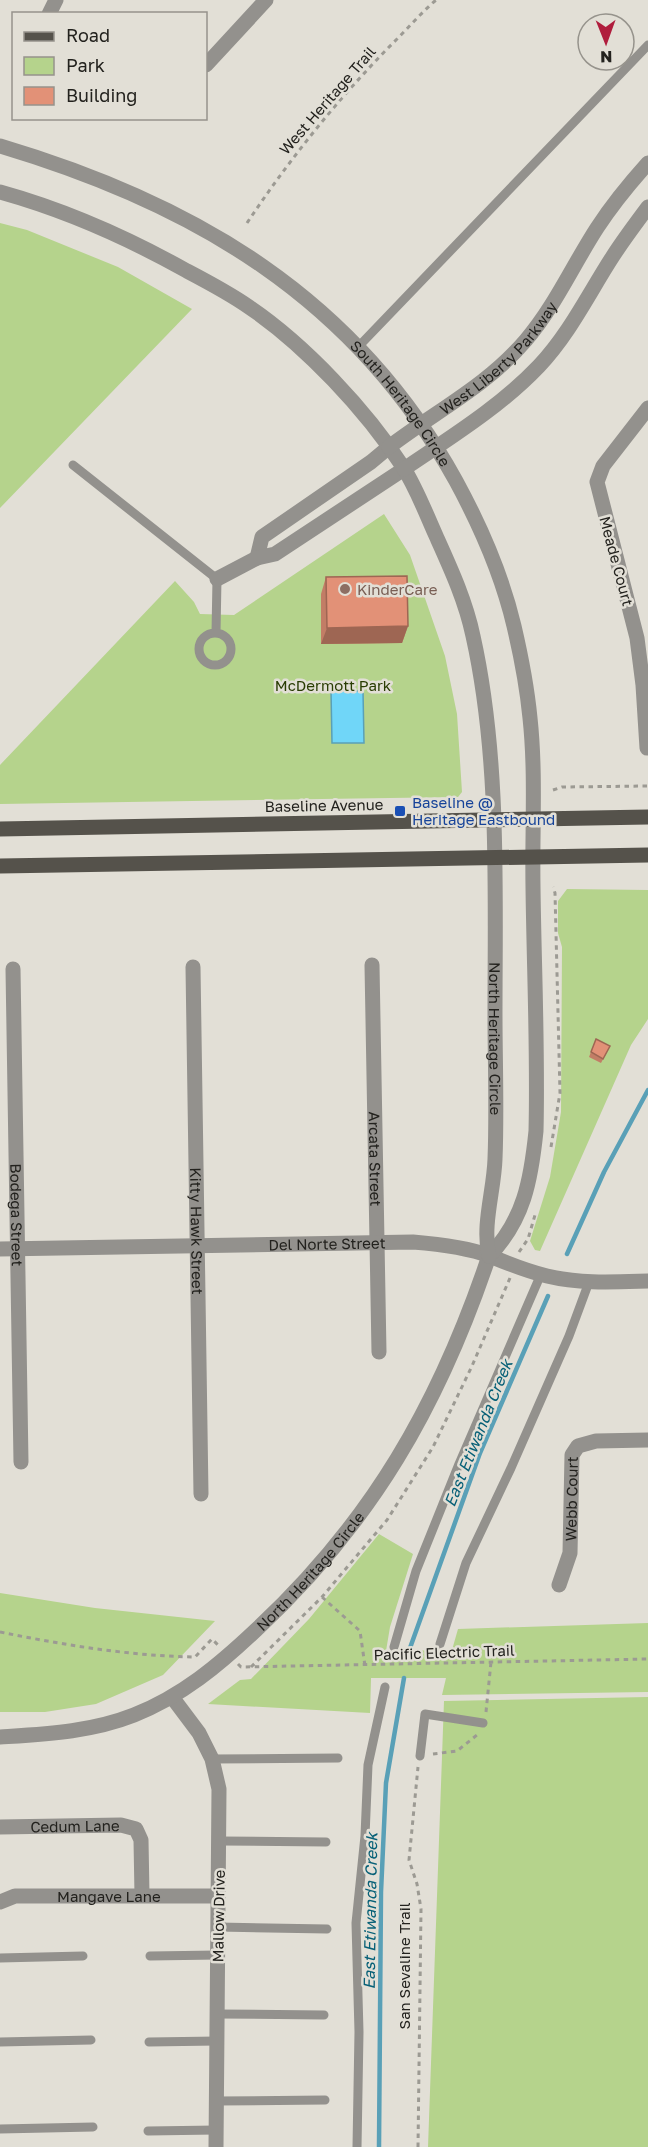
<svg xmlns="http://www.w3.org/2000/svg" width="648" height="2147" viewBox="0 0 648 2147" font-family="'Golos Text',sans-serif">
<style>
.green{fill:#b5d38c}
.water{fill:#70d6f8;stroke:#59a0b7;stroke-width:1.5}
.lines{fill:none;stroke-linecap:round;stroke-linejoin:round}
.stream{stroke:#59a0b7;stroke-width:4.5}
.path{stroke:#9c9a93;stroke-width:3;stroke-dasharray:4.5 4.5;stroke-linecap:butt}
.service{stroke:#93918d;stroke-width:9}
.minor{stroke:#93918d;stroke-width:15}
.tertiary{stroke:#93918d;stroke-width:15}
.primary{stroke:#55524b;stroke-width:15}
.wall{fill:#c27d66}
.shaded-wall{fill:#9e6653}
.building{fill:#e29177;stroke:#9e6653;stroke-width:1.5}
.education-dot{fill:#8d6e63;stroke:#e2dfd6;stroke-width:2}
.transit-dot{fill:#1a4fb4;stroke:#e2dfd6;stroke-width:2}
.labels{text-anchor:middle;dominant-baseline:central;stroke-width:5;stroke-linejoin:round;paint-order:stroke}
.street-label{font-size:15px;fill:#23221e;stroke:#e2dfd6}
.education-label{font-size:15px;fill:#785e54;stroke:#e2dfd6;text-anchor:start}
.park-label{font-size:15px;fill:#293c03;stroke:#e2dfd6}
.transit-label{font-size:15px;fill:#164399;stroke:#e2dfd6;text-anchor:start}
.water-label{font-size:16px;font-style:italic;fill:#076077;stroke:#e2dfd6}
</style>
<rect width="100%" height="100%" fill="#e2dfd6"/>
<path class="green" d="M0,223L27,230L118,267L192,309L0,508Z
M384,514L410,555L445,656L457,714L462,792L458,797L0,804V765L175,581L194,602L200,614L234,615Z
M567,889L648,890V1019L631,1045L540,1251L535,1250L530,1241L550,1177L561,1112L562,947L558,933V901Z
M379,1534L413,1554L390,1627L386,1651L452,1650L458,1629L648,1623V1692L442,1695L446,1678H371L370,1713L208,1704L240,1680L251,1679L309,1619Z
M0,1593L95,1608L215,1621L163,1675L96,1704L45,1712H0Z
M648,1697V2147H428L444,1701Z"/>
<path class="water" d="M331,691H363L364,743H332Z"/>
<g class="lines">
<path class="stream" d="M567,1254L604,1172L648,1090
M410,1648L480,1453L548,1296
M379,2147L381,1892L386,1783L404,1678"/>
<path class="path" d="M247,223C291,157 341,95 397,39C410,26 422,12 436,0
M553,790L562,787L648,786
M551,1147L560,1093L555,893L553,887
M519,1252L528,1239L535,1215
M322,1597L360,1631L365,1666
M0,1632C64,1645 130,1656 195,1657L212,1639L218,1645
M238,1664L241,1667L648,1659
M251,1667L322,1597L387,1520L433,1447L472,1366L510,1278
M486,1712L491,1662
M433,1754L457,1751L477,1735
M418,2147L421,1909L417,1884L409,1860L418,1767"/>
<path class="service" d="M359,346L648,45
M73,465L217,579L216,633
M199 649a16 16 0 1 1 32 0a16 16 0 1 1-32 0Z
M440,1644L466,1563L511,1468L569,1336L589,1282
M394,1647L416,1571L459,1464L541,1274
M420,1756L425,1714L483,1723
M212,1759L338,1758
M220,1841L326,1842
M218,1927L327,1929
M150,1956L218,1955
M0,1958L83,1956
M217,2014L324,2015
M0,2042L91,2040
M149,2042L217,2041
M216,2101L325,2100
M0,2129L93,2127
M148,2131L216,2130
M357,2147L359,2032L356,1923L365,1836L368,1765L385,1687"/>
<g class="minor">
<path d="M49,14L56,0"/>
<path d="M206,65L266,0"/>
<path d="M257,558L262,537L371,462L389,447"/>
<path d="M217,579L257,558L275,554L404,469"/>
<path d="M647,748L643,685L637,638L597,482L603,466L648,408"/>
<path id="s1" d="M372,965L379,1352"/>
<path id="s2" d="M193,967L201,1494"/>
<path id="s3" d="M13,969L21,1462"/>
<path id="s4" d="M0,1249L413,1242C438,1244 466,1247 490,1256C509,1264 526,1271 547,1276C580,1284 614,1282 648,1281"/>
<path id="s5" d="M559,1585L570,1553L572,1455L578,1446L596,1441L648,1440"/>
<path d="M172,1697L199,1733L212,1759L219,1789L216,2147"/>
<path id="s6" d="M0,1737C46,1734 91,1732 134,1715C182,1696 219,1665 256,1630C372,1522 439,1405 489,1256"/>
<path id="s7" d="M0,1827L121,1825L136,1829L141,1840L142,1895"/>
<path id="s8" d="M0,1902L15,1896H218"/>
</g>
<g class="tertiary">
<path id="s9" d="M0,146C195,204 355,298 456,481C481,527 502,575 514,626C521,656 527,687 530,718C536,774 532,831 533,887C534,968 538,1050 536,1131C531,1180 524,1220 489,1256"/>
<path id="s10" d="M0,192C65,210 128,238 187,271C208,282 229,293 249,307C305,345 366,410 403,467C417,489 426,514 437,538C451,569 466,602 473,636C500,757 495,891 495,1014C495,1062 497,1111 495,1159C494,1191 482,1224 489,1256"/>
<path id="s11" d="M389,447C436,411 487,386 526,340C555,306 573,265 597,228C612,205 630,183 648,163"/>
<path d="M404,469C451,437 500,407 539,366C570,333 589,293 613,256C624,239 636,223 648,207"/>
</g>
<path class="primary" d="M0,829L648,817
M0,866L648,855"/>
</g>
<path class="wall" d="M326,577L408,626L402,643L321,644V594Z
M596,1039L610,1046L601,1063L589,1057Z"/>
<path class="shaded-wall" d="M408,626L402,643L321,644L327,628Z"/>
<path class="building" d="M407,576L408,626L327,628L326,577Z
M596,1039L610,1046L603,1059L591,1052Z"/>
<circle class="education-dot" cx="345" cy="589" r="6"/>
<rect class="transit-dot" x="394" y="805" width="12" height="12" rx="3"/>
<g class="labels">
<g class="street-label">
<text transform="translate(327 100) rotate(-49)">West Heritage Trail</text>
<text stroke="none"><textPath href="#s11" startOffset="142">West Liberty Parkway</textPath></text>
<text stroke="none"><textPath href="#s9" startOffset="486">South Heritage Circle</textPath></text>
<text transform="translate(617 561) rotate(75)">Meade Court</text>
<text transform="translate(324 805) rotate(-1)">Baseline Avenue</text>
<text stroke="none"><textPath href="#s10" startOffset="1086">North Heritage Circle</textPath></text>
<text stroke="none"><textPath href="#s1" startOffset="194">Arcata Street</textPath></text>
<text stroke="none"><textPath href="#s3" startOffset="246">Bodega Street</textPath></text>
<text stroke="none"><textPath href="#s2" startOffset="264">Kitty Hawk Street</textPath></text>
<text stroke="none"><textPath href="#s4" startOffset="327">Del Norte Street</textPath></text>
<text stroke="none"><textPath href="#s5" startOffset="88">Webb Court</textPath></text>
<text stroke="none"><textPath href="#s6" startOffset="366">North Heritage Circle</textPath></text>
<text transform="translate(444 1652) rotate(-2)">Pacific Electric Trail</text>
<text stroke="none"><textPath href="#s7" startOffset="75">Cedum Lane</textPath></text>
<text stroke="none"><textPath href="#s8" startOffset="110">Mangave Lane</textPath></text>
<text transform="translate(218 1916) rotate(-89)">Mallow Drive</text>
<text transform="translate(404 1966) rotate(-90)">San Sevaline Trail</text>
</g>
<g class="education-label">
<text x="357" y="589">KinderCare</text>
</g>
<g class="park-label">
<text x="333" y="685">McDermott Park</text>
</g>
<g class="transit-label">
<text x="412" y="802">Baseline @<tspan x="412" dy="17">Heritage Eastbound</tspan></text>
</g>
<g class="water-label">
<text transform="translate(478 1433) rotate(-68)">East Etiwanda Creek</text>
<text transform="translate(370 1911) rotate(-89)">East Etiwanda Creek</text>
</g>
</g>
<rect x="12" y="12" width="195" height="108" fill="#e2dfd6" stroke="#96938c" stroke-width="1.5"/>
<rect x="24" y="32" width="30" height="9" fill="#55524b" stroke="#96938c" stroke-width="1.5"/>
<text x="66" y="42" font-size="18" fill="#23221e">Road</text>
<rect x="24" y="57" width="30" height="18" fill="#b5d38c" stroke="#96938c" stroke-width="1.5"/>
<text x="66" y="72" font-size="18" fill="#23221e">Park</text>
<rect x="24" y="87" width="30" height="18" fill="#e29177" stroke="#96938c" stroke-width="1.5"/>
<text x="66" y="102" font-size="18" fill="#23221e">Building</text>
<g transform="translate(606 42) rotate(179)"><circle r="28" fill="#e2dfd6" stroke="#96938c" stroke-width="1.5"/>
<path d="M0-4.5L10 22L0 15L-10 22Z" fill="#b01d3d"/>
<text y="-9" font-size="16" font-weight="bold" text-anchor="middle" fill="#23221e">N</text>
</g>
</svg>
